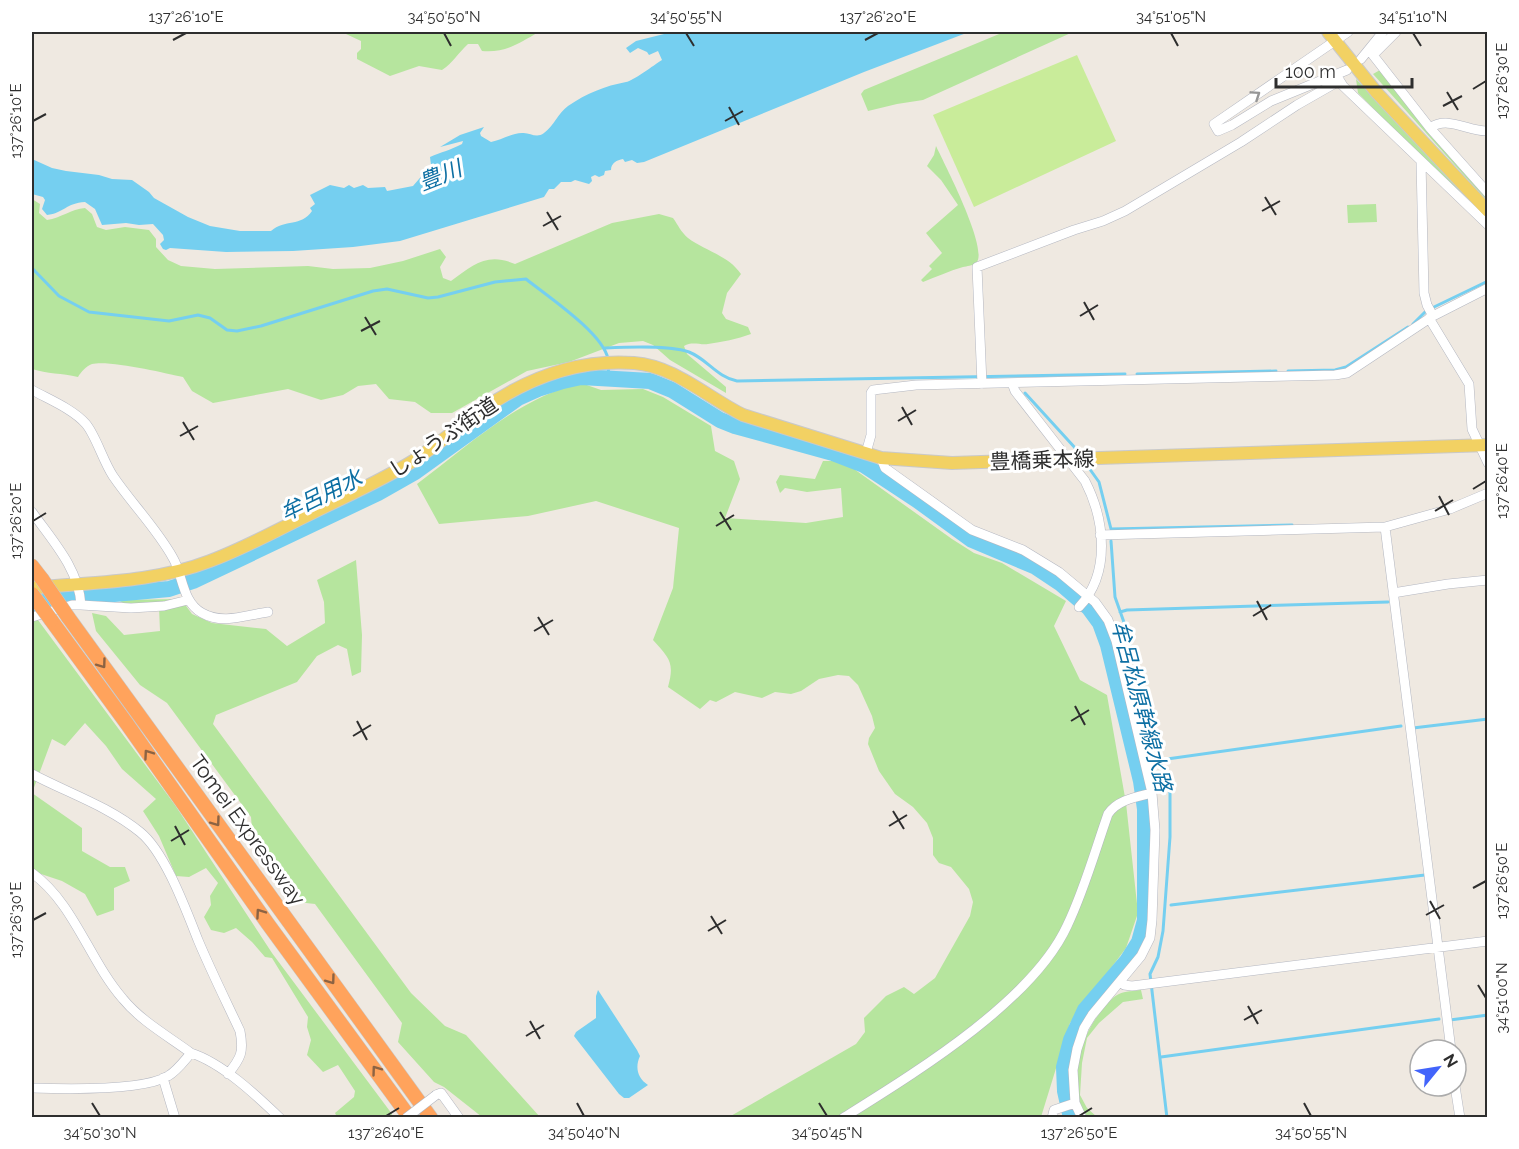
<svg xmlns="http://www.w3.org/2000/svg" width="1519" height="1149" viewBox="0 0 1519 1149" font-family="Raleway,'Noto Sans JP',sans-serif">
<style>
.industrial{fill:#e3e1e8}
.green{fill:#b6e59e}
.pitch{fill:#c9ec9a}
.water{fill:#75cff0}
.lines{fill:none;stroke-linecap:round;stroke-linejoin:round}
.stream{stroke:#75cff0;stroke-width:3}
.river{stroke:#75cff0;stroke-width:16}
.minor-casing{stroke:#b4b7c1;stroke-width:10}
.major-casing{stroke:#c9c9c9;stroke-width:14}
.highway-casing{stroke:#c9c9c9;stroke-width:15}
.minor{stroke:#fff;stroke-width:9}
.major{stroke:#f2d163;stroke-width:12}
.highway{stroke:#ffa35c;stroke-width:14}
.minor-bridge-casing{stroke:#b4b7c1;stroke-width:10;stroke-linecap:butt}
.highway-bridge-casing{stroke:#c9c9c9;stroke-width:15;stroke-linecap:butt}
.minor-bridge{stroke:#fff;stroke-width:9}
.highway-bridge{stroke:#ffa35c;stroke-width:14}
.oneway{stroke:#969696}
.oneway2{stroke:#8c6343}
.ticks{fill:none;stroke:#2e2e2e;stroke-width:2}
.labels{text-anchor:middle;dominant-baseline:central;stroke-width:6;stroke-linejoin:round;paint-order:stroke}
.street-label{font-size:21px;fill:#2e2e2e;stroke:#fff}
.water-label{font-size:22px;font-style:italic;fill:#0d6fa3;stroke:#fff}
.neatline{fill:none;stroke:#2e2e2e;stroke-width:2}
.ticks-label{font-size:15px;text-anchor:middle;fill:#2e2e2e}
</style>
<rect width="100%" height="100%" fill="#efe9e1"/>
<path class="industrial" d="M612,368L644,371L657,379L642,378V386H598L588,382L590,375Z"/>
<path class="green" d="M347,32H539C519,43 506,53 482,51L478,44H468C458,53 453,63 442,70L419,66L390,76L357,59V53L361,49V41L346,34Z
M1004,32H1073L923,100L897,104L868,111L861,94L864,90Z
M1380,70L1487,197V201L1373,74Z
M1356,79L1487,219L1418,154L1358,93Z
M936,146C944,163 990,251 976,263C972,266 967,266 963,267C949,271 936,277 923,282L921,280L932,269L929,266L942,253L926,233L958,205L941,180L927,166L934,155Z
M32,199L40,204L39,213L47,220C61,218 71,209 85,208L92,214L97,227L106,230L125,227L149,230L156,239V247L168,260L181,266L215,269L308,266L333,269L370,268L403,261L440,249L446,257L440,267L443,278L451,281C473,265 487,252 515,264L612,223L659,214L673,218C678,225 681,232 688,238C705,251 728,255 741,274L727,293L722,313L726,319L748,327L751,334C737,339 722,342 708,344C699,345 692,341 684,346L687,354L726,387V393L670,360L653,345L643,341L619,343L569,362L527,371L452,413H431L415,402L389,399L376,384L358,386L343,395L321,400L288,389L213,403L192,391L183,377C164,373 110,360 92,364C86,366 81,372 78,377C62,373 47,374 32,369Z
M1376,204L1377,222L1348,223L1347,205Z
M581,383L601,390L643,389L663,397L711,426L715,451L734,461L740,479L725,518L806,523L843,517L841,488L807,492L785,488L780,493L776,482L780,475L815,479L823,461H834L854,469L952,539L974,553L1002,563L1066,601L1054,626L1080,680L1107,695L1126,803L1138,913L1126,948L1070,1023L1041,1117H729L856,1044L865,1032L864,1018L886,996L904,987L914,994L935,978L970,916L973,902L969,889L951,867L939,863L933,855V838L927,823L913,807L895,794L879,771L868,744L869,738L875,728L872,716L858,685L849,676L838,675L819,679L801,691L791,694L775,692L762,698L735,692L716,702L710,700L700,709L668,687C675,662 669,658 653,640L673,588L679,528L596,501L528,516L439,524L417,484C468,446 518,398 581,383Z
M356,560L362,635L361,672L352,676L347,649L338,645L317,656L297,682L216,715L213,724L411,993L445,1026L466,1035L540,1117H482L444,1087L434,1082L398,1042L402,1023L315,904L297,902L253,843L251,817L167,703L140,685L96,631L92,613L106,616L124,635L160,631L159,607L127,605L118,600L181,599L192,614L212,623L266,629L287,646L325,623L324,602L317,580Z
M32,612L175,805L272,953L392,1114L391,1117H337L335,1113L354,1097L355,1091L338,1065L323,1072L307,1055L311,1040L307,1027L308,1017L272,958L265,957L252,942L236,928L224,933L211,930L204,917L211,905L210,896L218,883L206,868L189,877L176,876L159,836L143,811L156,799L122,769L106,746L85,723L65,746L52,739L32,793L82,828V851L110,867H125L130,881L114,888V910L97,916L85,894L62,881L32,871Z
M1141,990L1143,999L1123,1002L1099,1023L1087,1038L1082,1063L1080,1095L1087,1108L1097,1117H1086C1067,1082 1078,1040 1102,1010C1107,1004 1111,998 1119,994C1125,991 1134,991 1141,990Z"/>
<path class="pitch" d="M1077,55L1116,141L974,207L933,115Z"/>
<path class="water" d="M672,32H969L864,72L644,162L637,163L632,160L625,162L623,159C617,160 611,163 611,170L605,171L604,175L599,177L595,175L591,177L592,181L589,184L575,180L571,182H561L554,189H549L544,197L400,241L353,247L293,251L226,252L170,248L166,250L163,249L160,244L164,240L163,235L153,224L139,225L126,223L102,225L95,209L85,202C66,203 64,213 47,215L42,209L45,200L43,197L32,194V159L52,168L66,171L99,175L112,179L132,180L149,192L154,198L188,217L210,226L240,231H271C285,219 301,227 312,211L310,208L315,204L310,195L330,185L344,188L349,185L354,188L363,185L368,188L385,187L387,191L413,186L431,165L430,157C441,152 451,150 462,144L463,141L440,147L460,135L484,127L480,133L481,136L491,142C501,140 512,133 522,133C530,132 536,139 544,133C554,126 558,113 568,106C587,93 605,86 626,82C633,81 654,65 662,60L658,51L649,55L647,52L638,48L630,53L626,48L636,41Z
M598,990L637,1050L640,1056C635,1067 637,1078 648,1085L629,1098H624L619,1094L574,1036L576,1032L596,1018V996Z"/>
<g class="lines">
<path class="stream" d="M32,268L59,296L89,312L169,321L198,315L210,318L227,330L237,331L261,326L373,291L387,289L428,298L438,297L495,282L526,279C547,296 603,333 608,359
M1434,307L1488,281
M1413,324L1425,312
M605,348C627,347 669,345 689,352C707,359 717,377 737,381L1125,374
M608,365L609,379
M1288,371L1335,370L1346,367L1408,327
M1137,374L1276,371
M1025,393L1077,450
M1089,468L1099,482L1111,529
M1111,529L1292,525
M1111,541L1115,597L1126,628L1154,739L1170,793V837L1163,931L1158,957L1150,974L1167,1118
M1120,612L1127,610L1388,602
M1413,728L1488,719
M1160,760L1401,726
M1171,905L1425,875
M1450,1020L1488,1015
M1161,1057L1439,1019"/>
<path class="river" d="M32,604L70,598L169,589L193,581L378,493L415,472L518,398L538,389L563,381L581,377L650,381L672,390L720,420L735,426L833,453L864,465L917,500L972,540L1036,567L1060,583L1089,608L1100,623L1108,645L1141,781L1145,809V920L1139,942L1127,961L1085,1010L1071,1040L1064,1067L1065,1091L1071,1118"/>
<defs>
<path id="minor" d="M1369,50L1430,128L1488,193
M1374,54L1396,32
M1361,59L1383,32
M1347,70L1271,101L1232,125L1218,131L1214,124L1348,32
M1338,78L1343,86L1488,225
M1430,128C1448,115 1469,132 1488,131
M1421,162L1424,293L1427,305L1433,316
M1429,318L1469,384L1472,429L1488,463
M1012,383L1015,391L1085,481C1105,520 1111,573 1079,607
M982,384L977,267L1074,230L1103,221L1125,211L1241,142L1297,105L1339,81
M32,390C48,399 73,409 86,424C96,436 103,461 113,476C132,504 157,529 173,558C183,575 182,602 202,613C223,625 246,615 268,612
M866,453L871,435V393L873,390L916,385L1335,375L1347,373L1433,316L1488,288
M881,458L885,468L972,530L1023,550L1059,572L1095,602L1108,620L1116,641L1152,793L1155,830L1152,920L1150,938L1141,956L1092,1015L1084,1028L1077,1049L1073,1070L1075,1103L1082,1118
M32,512C52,540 79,569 81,605H72L32,617
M1385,527L1451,1050
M1100,535L1385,527L1450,509L1488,493
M1393,593L1448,584L1488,580
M81,605L131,608L164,606L188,600
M32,774C68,793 108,806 140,832C165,852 186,910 198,940C211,971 226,1001 240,1031C244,1052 241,1058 228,1074
M32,873C74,903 89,960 123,999C141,1021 168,1036 191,1053
M1120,982L1124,985L1132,986L1488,941
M163,1078L175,1118
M1455,1086L1460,1118
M32,1088C62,1089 143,1091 168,1076C177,1071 184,1061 191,1053C222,1063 256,1095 280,1118
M436,1095L441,1093L459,1118
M843,1118C913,1074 1032,1002 1067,926C1084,891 1095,851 1108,814C1117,800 1136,797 1152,793
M1052,1118L1054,1110L1075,1103"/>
<path id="major" d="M1328,32L1377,93L1488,211
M32,588C91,582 153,583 210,561C245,548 279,529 312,513C346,496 381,481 413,461C437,445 459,427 482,410C527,378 579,359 634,363C675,366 708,398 743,415L881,458L952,463L1488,445"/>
<path id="highway" d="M32,566L42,579
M68,617L431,1118
M51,620L127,724L268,924L410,1118"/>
</defs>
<use href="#minor" class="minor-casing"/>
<use href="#major" class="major-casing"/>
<use href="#highway" class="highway-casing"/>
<use href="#minor" class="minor"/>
<use href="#major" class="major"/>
<use href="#highway" class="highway"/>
<defs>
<path id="minor-bridge" d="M406,1118L436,1095"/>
<path id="highway-bridge" d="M42,579L68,617
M32,594L51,620"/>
</defs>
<use href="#minor-bridge" class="minor-bridge-casing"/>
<use href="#highway-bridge" class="highway-bridge-casing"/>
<use href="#minor-bridge" class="minor-bridge"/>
<use href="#highway-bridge" class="highway-bridge"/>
</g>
<defs><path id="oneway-chevron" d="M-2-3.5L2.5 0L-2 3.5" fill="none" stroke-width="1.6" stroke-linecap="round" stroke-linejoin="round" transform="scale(1.5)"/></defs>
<use class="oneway" href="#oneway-chevron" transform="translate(1256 95) rotate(-34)"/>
<g class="oneway2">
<use href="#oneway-chevron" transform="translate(102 664) rotate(54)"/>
<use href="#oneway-chevron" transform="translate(148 754) rotate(-125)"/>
<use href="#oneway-chevron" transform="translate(216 822) rotate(54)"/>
<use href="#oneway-chevron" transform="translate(260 913) rotate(-125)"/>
<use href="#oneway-chevron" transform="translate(331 980) rotate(54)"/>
<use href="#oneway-chevron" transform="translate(376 1070) rotate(-126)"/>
</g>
<path class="ticks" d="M444,33L451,46M686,33L694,46M1171,33L1178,46M1413,33L1421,46M173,40L186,33M865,40L878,33M1473,89L1486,81M1447,92L1458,110M1443,106L1462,96M729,107L739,125M33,121L46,114M725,121L743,111M1265,197L1276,215M1262,211L1280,201M547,212L558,230M543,226L561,216M1084,302L1094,320M1080,316L1098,305M365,317L376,335M361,331L380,321M902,407L912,425M898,421L916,410M183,422L194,440M180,436L198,426M1473,489L1486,481M1439,496L1449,515M1435,511L1453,500M720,512L731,530M33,521L46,513M716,526L734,515M1257,601L1267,620M1253,616L1271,605M538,617L549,635M534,631L553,620M1075,706L1085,725M357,721L367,740M1071,721L1089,710M353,736L371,725M893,811L904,829M175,826L185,845M889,826L907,815M171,841L189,830M1473,888L1486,881M1430,901L1440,919M1426,915L1444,905M711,916L722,934M33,920L46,913M708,931L726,920M1478,985L1486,998M1248,1006L1258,1024M1244,1020L1262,1010M530,1021L540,1039M526,1036L544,1025M92,1103L100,1116M577,1103L584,1116M819,1103L827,1116M1304,1103L1311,1116M386,1116L399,1108M1079,1116L1092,1108"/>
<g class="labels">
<g class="street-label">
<text transform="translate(443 437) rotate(-34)">しょうぶ街道</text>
<text transform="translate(1042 460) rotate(-2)">豊橋乗本線</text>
<text transform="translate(248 830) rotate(54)">Tomei Expressway</text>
</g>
<g class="water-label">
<text transform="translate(440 175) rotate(-22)">豊川</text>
<text transform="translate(321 495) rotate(-26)">牟呂用水</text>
<text transform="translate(1142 706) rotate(75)">牟呂松原幹線水路</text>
</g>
</g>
<rect width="1519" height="1149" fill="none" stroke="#ffffff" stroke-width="66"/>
<g transform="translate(1438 1068) rotate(60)"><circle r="28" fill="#ffffff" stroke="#ababab" stroke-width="1.5"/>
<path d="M0-4.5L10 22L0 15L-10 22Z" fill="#4264fb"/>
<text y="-9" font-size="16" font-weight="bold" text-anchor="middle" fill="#2e2e2e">N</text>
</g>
<path d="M1276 78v9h136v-9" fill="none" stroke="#2e2e2e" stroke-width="3"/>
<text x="1285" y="78" font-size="18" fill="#2e2e2e" stroke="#ffffff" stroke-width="4.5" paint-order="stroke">100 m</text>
<rect x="33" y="33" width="1453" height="1083" class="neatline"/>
<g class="ticks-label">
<text x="186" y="22">137°26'10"E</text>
<text x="444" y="22">34°50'50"N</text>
<text x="686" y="22">34°50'55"N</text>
<text x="878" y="22">137°26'20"E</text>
<text x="1171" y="22">34°51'05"N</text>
<text x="1413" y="22">34°51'10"N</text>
<text transform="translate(1502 81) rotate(-90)" y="5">137°26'30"E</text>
<text transform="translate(16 121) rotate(-90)" y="5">137°26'10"E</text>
<text transform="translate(1502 481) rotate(-90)" y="5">137°26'40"E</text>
<text transform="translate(16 521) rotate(-90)" y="5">137°26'20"E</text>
<text transform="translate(1502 881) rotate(-90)" y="5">137°26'50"E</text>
<text transform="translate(16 920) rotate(-90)" y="5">137°26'30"E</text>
<text transform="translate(1502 998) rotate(-90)" y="5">34°51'00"N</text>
<text x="100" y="1138">34°50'30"N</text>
<text x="386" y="1138">137°26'40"E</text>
<text x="584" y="1138">34°50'40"N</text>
<text x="827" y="1138">34°50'45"N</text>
<text x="1079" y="1138">137°26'50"E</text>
<text x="1311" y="1138">34°50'55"N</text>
</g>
</svg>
